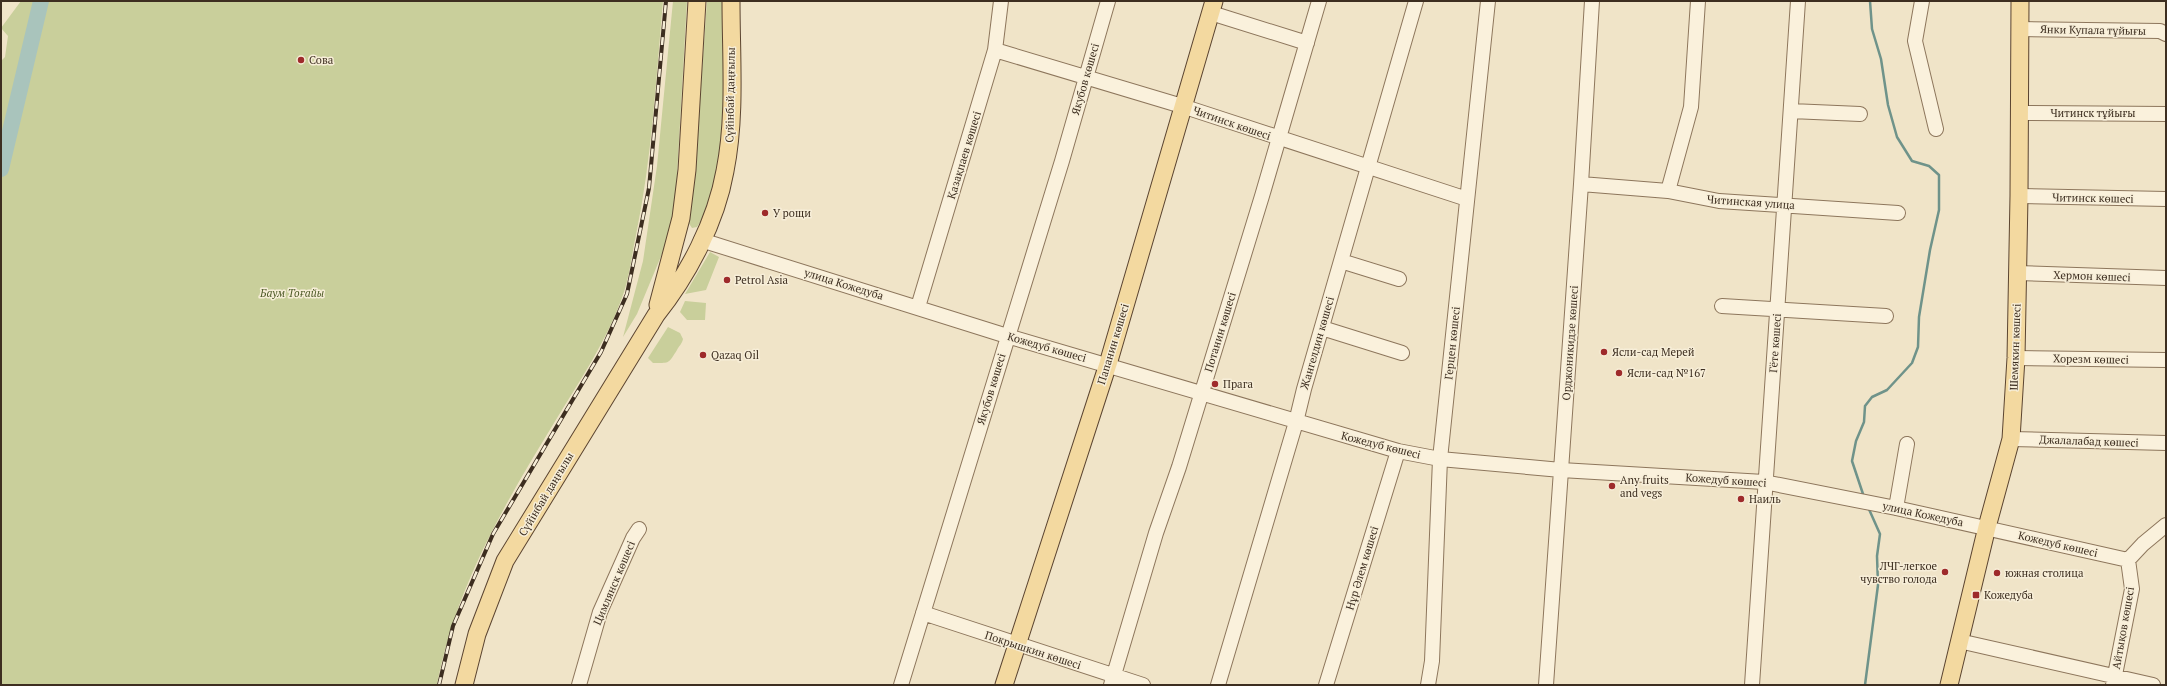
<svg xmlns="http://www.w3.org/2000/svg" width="2167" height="686" viewBox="0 0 2167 686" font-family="'PT Serif',serif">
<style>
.green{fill:#c9cf9b}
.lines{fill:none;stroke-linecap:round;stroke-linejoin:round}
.stream{stroke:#6f938a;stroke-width:2.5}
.river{stroke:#a9c4bc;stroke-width:16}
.minor-casing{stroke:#8d765c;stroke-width:16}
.major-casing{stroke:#5b4430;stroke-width:19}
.minor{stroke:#faf1dc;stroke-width:14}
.major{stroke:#f3d9a0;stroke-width:17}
.rail-casing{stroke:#3d2e20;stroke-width:4}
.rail{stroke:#f7eed8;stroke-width:2.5;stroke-dasharray:8;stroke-linecap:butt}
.poi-dot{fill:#9e2a2b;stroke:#f7eed8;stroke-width:1.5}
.labels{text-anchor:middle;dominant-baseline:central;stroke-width:3;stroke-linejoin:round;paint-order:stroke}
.street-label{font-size:11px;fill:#3d2e20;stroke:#f7eed8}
.poi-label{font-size:11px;fill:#3d2e20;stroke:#f7eed8;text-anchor:start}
.park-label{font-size:11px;font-style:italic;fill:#4d5a26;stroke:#f7eed8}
</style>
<rect width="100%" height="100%" fill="#f0e4c8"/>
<path class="green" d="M21,1H663C656,79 652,158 636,235C632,253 630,274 624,292C608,340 577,385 551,428C501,510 455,590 437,685H1V61L5,57L8,36L1,28Z
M673,1H687L675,211L664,249L637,314L623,337L643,261L657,166Z
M707,1H725C725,65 735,173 697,227L692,228L688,222L695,167Z
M710,252L719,257L706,290L685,294Z
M685,301L706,303L705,320H687L680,312Z
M668,327L680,333L683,339C682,344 679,346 677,350C668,364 670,363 653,363L648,358Z"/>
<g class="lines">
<path class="stream" d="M1864,497L1852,461L1856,441L1864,422L1865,406L1872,397L1887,390L1912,363L1918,347L1919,317L1930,250L1939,210V175L1929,166L1912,161L1897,137L1888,105L1881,59L1872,29L1870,1
M1865,685L1878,585L1877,556L1880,534L1868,507"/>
<path class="river" d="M1,169L41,1"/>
<defs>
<path id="minor" d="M1922,1L1915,41L1936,129
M1211,13L1307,43
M2019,29L2160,31L2166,34
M995,50L1182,106L1467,199
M1791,111L1860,114
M2019,113L2166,114
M1581,184L1668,191L1719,201L1898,213
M1668,191L1691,107L1698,1
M2019,196L2166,199
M701,240L1007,336L1398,451L1440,459L1561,470L1764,482L1896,508L2128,560
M1341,261L1399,279
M2017,273L2166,278
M1722,306L1886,316
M918,307L995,50L1001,1
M1322,328L1402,353
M2016,358L2166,360
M2011,439L2166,443
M1896,508L1907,444
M923,613L1143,685
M1959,641L2153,685
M579,685L600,612L633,538L639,529
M901,685L1062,161L1108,1
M1111,685L1156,533L1179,467L1262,196L1319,1
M1218,685L1296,422L1304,389L1416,1
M1326,685L1398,451
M1428,685L1432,661L1440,459L1488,1
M1546,685L1581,184L1592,1
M1752,685C1766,457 1784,229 1798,1
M2113,685L2132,589L2128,560L2143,544L2166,525"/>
<path id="major" d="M658,305L681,218L687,170L697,1
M464,685L477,634L505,561L656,315C688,275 716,222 725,171C736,116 731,57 731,1
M1004,685L1108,364L1214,1
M1949,685L1987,527L2011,439L2016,358L2019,196L2020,1"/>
</defs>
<use href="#minor" class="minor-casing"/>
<use href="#major" class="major-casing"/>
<use href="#minor" class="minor"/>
<use href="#major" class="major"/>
<defs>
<path id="rail" d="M439,685L453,626L493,534L601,352L627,294L649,188L666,1"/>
</defs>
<use href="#rail" class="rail-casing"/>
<use href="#rail" class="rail"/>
</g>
<g class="poi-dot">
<circle cx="301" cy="60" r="4"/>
<circle cx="765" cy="213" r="4"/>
<circle cx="727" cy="280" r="4"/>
<circle cx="1604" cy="352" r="4"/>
<circle cx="703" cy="355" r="4"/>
<circle cx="1619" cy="373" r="4"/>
<circle cx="1215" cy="384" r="4"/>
<circle cx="1612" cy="486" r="4"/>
<circle cx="1741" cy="499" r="4"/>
<circle cx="1945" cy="572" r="4"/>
<circle cx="1997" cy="573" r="4"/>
<rect x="1972" y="591" width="8" height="8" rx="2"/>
</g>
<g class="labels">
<g class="street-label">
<text transform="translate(2093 30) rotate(1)">Янки Купала тұйығы</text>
<text transform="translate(1085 79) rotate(-74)">Якубов көшесі</text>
<text transform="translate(730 95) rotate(-89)">Сүйінбай даңғылы</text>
<text x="2093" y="113">Читинск тұйығы</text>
<text transform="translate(1232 123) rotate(19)">Читинск көшесі</text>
<text transform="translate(964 155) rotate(-73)">Қазақпаев көшесі</text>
<text transform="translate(2093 198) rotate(1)">Читинск көшесі</text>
<text transform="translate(1751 202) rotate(4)">Читинская улица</text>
<text transform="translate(2092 276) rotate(2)">Хермон көшесі</text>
<text transform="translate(844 284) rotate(17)">улица Кожедуба</text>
<text transform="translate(1220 332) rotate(-73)">Потанин көшесі</text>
<text transform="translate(1317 343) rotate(-74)">Жангелдин көшесі</text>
<text transform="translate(1452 343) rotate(-84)">Герцен көшесі</text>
<text transform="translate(1570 343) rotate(-86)">Орджоникидзе көшесі</text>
<text transform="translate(1775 343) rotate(-86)">Гёте көшесі</text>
<text transform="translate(1113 344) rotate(-73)">Папанин көшесі</text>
<text transform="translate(1047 347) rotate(16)">Кожедуб көшесі</text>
<text transform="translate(2015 347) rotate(-88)">Шемякин көшесі</text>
<text transform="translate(2091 359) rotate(1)">Хорезм көшесі</text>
<text transform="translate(991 389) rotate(-73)">Якубов көшесі</text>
<text transform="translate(2089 441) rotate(2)">Джалалабад көшесі</text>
<text transform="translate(1381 445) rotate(14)">Кожедуб көшесі</text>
<text transform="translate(1726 480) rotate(4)">Кожедуб көшесі</text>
<text transform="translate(546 494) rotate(-59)">Сүйінбай даңғылы</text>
<text transform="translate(1923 514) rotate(12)">улица Кожедуба</text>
<text transform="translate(2058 544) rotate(13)">Кожедуб көшесі</text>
<text transform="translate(1362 568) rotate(-73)">Нұр Әлем көшесі</text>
<text transform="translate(614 583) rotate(-67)">Цимлянск көшесі</text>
<text transform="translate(2123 628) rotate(-80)">Айтықов көшесі</text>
<text transform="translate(1033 650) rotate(18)">Покрышкин көшесі</text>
</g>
<g class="poi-label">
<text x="309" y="60">Сова</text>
<text x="773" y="213">У рощи</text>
<text x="735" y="280">Petrol Asia</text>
<text x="1612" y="352">Ясли-сад Мерей</text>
<text x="711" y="355">Qazaq Oil</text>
<text x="1627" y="373">Ясли-сад №167</text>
<text x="1223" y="384">Прага</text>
<text x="1620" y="480">Any fruits<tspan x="1620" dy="13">and vegs</tspan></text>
<text x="1749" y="499">Наиль</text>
<text x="1937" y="566" text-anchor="end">ЛЧГ-легкое<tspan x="1937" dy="13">чувство голода</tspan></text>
<text x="2005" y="573">южная столица</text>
<text x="1984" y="595">Кожедуба</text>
</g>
<g class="park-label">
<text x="292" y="293">Баум Тоғайы</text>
</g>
</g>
<rect width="2167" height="686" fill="none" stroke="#3d2e20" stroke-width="4"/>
</svg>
